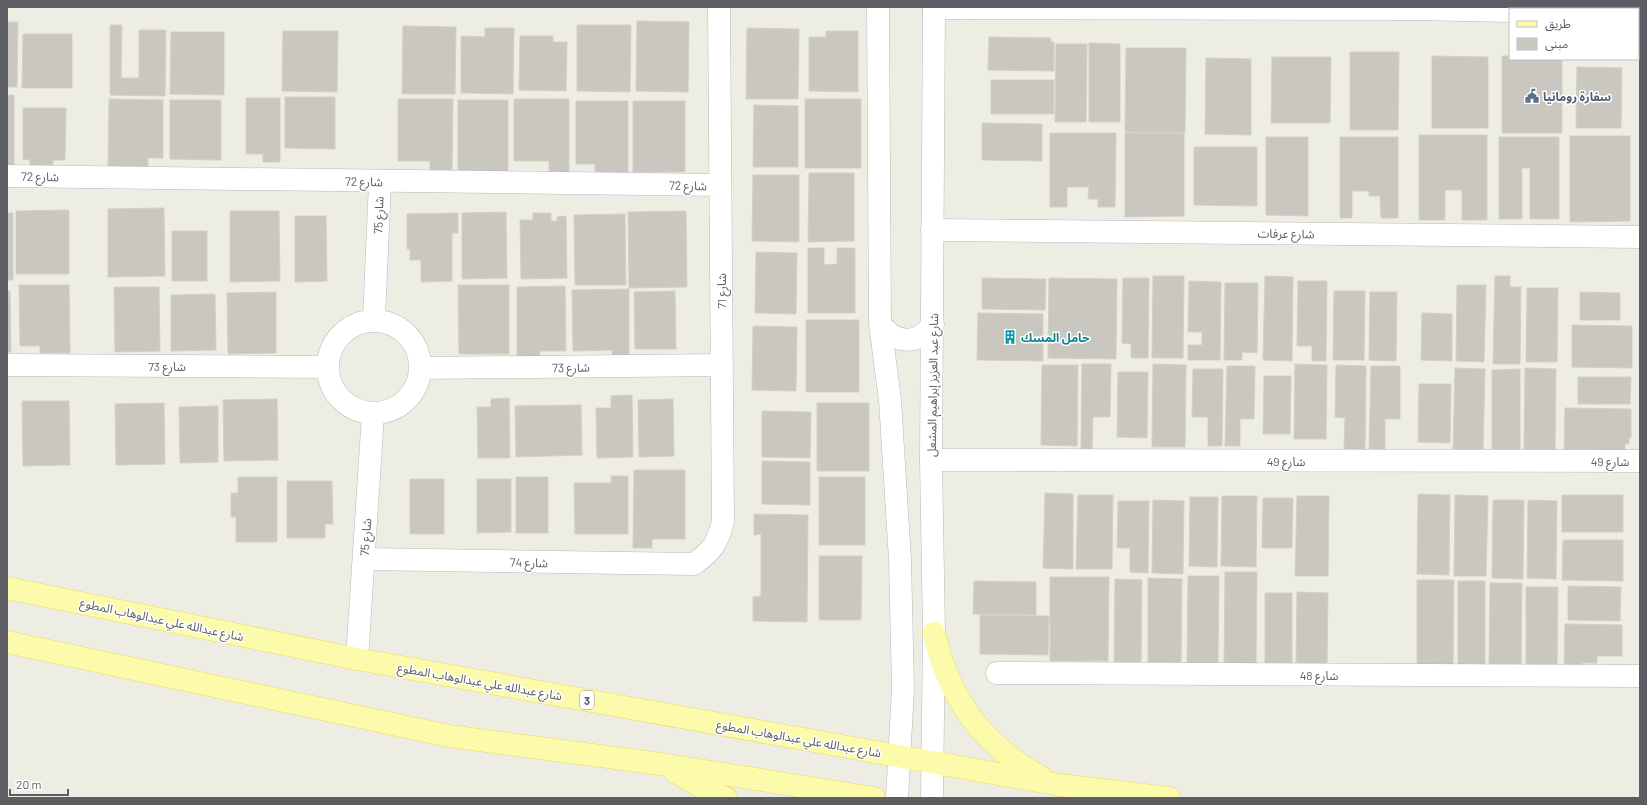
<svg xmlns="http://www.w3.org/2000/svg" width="1647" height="805" viewBox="0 0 1647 805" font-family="Barlow,'Noto Sans Arabic',sans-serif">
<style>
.building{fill:#cac7c1;stroke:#d3d0c3}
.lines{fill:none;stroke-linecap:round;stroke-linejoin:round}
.street-casing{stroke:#b6b8be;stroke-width:23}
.secondary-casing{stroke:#b7b9c0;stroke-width:23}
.primary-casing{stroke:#edd95e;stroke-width:23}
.street{stroke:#fff;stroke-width:22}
.secondary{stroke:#fff;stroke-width:22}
.primary{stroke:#fcfaab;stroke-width:22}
.labels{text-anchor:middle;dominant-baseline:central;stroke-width:3;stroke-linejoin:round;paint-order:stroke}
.shield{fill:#fff;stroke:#8d8e92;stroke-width:1}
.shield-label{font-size:11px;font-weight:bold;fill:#5c5e64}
.service-label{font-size:12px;font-weight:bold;fill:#4e5e75;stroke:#fff;text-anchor:start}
.street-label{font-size:12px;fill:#5c5e64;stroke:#fff}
.culture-label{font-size:12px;font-weight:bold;fill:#0d838f;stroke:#fff;text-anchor:start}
</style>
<rect width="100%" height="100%" fill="#eeede4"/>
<path class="building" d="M637,21L689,22L688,92L636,91Z
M7,22H18L17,87H7Z
M110,25H122L121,78H139V30H166L165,96L110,95Z
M577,25H631L630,92L577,91Z
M403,26L456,27L455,94H402Z
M485,28H514L513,94L461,93V36L485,37Z
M747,28L799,29L798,99H746Z
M283,31H338L337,92L282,91Z
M826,31H858V92L809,91V37H826Z
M171,32H224V95L170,94Z
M23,34H72V88H22Z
M520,36H553V42H567L566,91L519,90Z
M989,37L1051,38V42H1054V71L988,70Z
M1089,43L1120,44V122H1089Z
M1056,44H1087L1086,122H1055Z
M1126,48H1186L1185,133L1125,132Z
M1350,52H1399L1398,130H1350Z
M1432,56L1488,57V128H1432Z
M1502,56H1510V59H1562V133H1502Z
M1272,57H1331L1330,123H1271Z
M1206,58L1251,59V135L1205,134Z
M1577,67L1622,68L1621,128H1576Z
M991,80H1054V114H991Z
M7,95H14V168H7Z
M285,97H335V149L285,148Z
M246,98H280V162H263V154H246Z
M109,99L163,100V158H148V168H108Z
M398,99H453L452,174H430V161H398Z
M514,99H569V174H549V161H514Z
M805,99H861V168H805Z
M170,100H221V160L170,159Z
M458,100H508V174H458Z
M576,101H628V173H595V164H576Z
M633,101H685V172H633Z
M754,105L798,106V167H753Z
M23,108H66L65,160H53V167H30V160L23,159Z
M982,123L1042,124V161L982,160Z
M1050,133H1116L1115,207H1098V199H1088L1089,187H1067V207H1050Z
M1125,133H1184V216L1125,217Z
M1419,135H1487V220H1462V190H1445V220H1419Z
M1570,136H1630V221L1570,222Z
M1266,137H1308V216L1266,215Z
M1340,137H1398V218H1381L1380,196H1369V191H1352V218H1340Z
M1499,137H1559V219H1530V168H1522V219H1499Z
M1194,147H1257V206L1194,205Z
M809,173H854V241L808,242Z
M753,175H799V242L752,241Z
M164,208L165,276L108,277V209Z
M69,210V274H16V211Z
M230,211H279L280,281L230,282Z
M686,211L687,287L629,288L628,212Z
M506,212L507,278L462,279V213Z
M7,213H13V280H7Z
M458,213V233H452V281L421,282V260H410V249H407V214Z
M533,213H551V221H557V217L566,216L567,278L521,279L520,220H533Z
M625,214L626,285H575L574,215Z
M295,216H326L327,281L295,282Z
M172,231H207V281H172Z
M808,248H824V265L837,264V248H855V313H808Z
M756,252L797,253L796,314L755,313Z
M1153,276H1184L1183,358H1152Z
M1265,276L1293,277L1292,361L1263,360Z
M1495,276H1510V287H1521L1520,364H1493Z
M982,278L1046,279L1045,310L982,309Z
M1049,278L1117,279L1116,359L1048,358Z
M1123,278H1149L1148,358H1131V344L1122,343Z
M1189,281L1221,282L1220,360H1188V345H1202V332H1188Z
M1298,281H1327L1326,361H1312V346H1297Z
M1225,283H1258L1257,353L1242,352V360H1224Z
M19,285H69L70,353H40V346H20Z
M458,285H509V354H459Z
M1457,285H1486L1484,362L1456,361Z
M565,286L566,351H540V357H517V287Z
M114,287H159L160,351L115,352Z
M1527,288H1558L1557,362H1526Z
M629,289V356H612V350L573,351L572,290Z
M7,291H10L11,352H7Z
M675,291L676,349H635L634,292Z
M1334,291H1365L1364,360H1333Z
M276,292V353L228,354L227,293Z
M1370,292H1397L1396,361L1369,360Z
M1580,292L1620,293V320H1580Z
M215,294L216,350L171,351V295Z
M978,313L1043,314V361L977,360Z
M1422,313L1452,314V361L1421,360Z
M806,320H859V392H806Z
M1572,325L1632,326V368L1572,367Z
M753,326L797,327L796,391L752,390Z
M1082,364H1111L1110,417H1093L1092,449H1081Z
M1153,364L1186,365L1185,447H1152Z
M1295,364L1327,365L1326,439H1294Z
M1042,365H1078L1077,446L1041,445Z
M1336,365L1366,366L1365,450H1344L1345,418L1335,417Z
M1227,366H1255L1254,419H1240V446H1225Z
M1371,366H1400V419H1385V451H1369Z
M1455,368L1485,369L1483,453H1453Z
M1525,368L1556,369L1555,453H1524Z
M1193,369H1223L1222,446H1208V417H1192Z
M1520,369V452H1492V370Z
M1118,372H1148L1147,438L1117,437Z
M1264,376H1291L1290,434H1263Z
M1578,377H1631L1630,404H1578Z
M1419,384H1451L1450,443L1418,442Z
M632,395L633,457L597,458L596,408H611V396Z
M509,398L510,458H478L477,407H491V399Z
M277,399L278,460L224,461L223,400Z
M673,399L674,456L639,457L638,400Z
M22,401H69L70,465L23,466Z
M164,403L165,464L116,465L115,404Z
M817,403H869V471H817Z
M581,405L582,455L516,457L515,406Z
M218,406V462L180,463L179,407Z
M1565,408L1631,409V438H1629V444H1625V450H1620V453L1564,452Z
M762,411L811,412L810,458L762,457Z
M762,461L810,462V505L762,504Z
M634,470H685V539H652V548H633Z
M611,476H628V534H575L574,483H611Z
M238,477H277V542H236V517H231V493H238Z
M516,477H548V533H516Z
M819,477H865V545H819Z
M410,479H444V534H410Z
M477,479H511V532L477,533Z
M287,481H332L333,524H325V538H287Z
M1045,493L1073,494V569L1043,568Z
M1418,494L1450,495L1449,575L1417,574Z
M1078,495H1113L1112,569H1076Z
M1455,495L1488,496L1486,576H1454Z
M1562,495H1623V532H1562Z
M1222,496H1257L1256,567L1221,566Z
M1297,496H1329L1328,576H1295Z
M1190,497H1218L1217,567L1189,566Z
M1263,498H1293L1292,548H1262Z
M1153,500L1184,501L1183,574L1152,573Z
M1493,500H1524L1523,579L1492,578Z
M1528,500L1557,501L1556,579L1527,578Z
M1118,501H1149L1148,573L1130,572V548H1117Z
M754,514L808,515L807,622L753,621V597L761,596V534L754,535Z
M1563,540H1623V581L1562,580Z
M819,556H862L861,620H819Z
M1225,572H1257L1256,664H1224Z
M1188,576H1219L1218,665L1187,664Z
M1050,577H1109L1108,661H1050Z
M1148,578L1182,579L1181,663H1148Z
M1115,579L1142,580L1141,663H1114Z
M1417,580H1454L1453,667H1417Z
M974,581L1036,582V615L973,614Z
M1458,581H1485V669H1458Z
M1490,583H1522L1521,669H1489Z
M1568,586L1621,587L1620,621L1568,620Z
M1526,587H1558L1557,668H1526Z
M1297,592L1328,593L1327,664H1296Z
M1265,593H1292V664H1265Z
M980,615L1049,616L1048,655L980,654Z
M1565,624L1622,625V656H1597V663H1582V668H1564Z"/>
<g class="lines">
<defs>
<path id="street" d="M934,8L1416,9L1510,11
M1638,12H1640
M7,176L720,185
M932,230L1640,237
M374,320L380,182
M328 367a46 46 0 1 1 92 0a46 46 0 1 1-92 0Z
M7,365L327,367
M421,368L722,365
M931,460L1640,461
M364,559L694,564C712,551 718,543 723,521L719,7
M357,659L373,414
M997,673L1640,676"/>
<path id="secondary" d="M878,7L880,324L890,400L900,560L903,689L897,798
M880,324C896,344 917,346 933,324
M932,798L934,633L931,460L934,7"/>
<path id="primary" d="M7,588L357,659L1060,785L1169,798
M934,633C949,699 982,744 1041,777
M7,642L449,736L661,764L874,798
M674,771L703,788L726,798"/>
</defs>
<use href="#street" class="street-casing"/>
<use href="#secondary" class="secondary-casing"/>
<use href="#primary" class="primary-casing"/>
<use href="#street" class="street"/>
<use href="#secondary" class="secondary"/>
<use href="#primary" class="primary"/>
</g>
<defs>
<symbol id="civic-bare" viewBox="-9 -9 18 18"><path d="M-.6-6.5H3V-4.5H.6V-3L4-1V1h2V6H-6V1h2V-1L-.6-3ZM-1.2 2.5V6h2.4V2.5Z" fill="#5c6f8a" stroke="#fff" stroke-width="2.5" paint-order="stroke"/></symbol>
<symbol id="building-bare" viewBox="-9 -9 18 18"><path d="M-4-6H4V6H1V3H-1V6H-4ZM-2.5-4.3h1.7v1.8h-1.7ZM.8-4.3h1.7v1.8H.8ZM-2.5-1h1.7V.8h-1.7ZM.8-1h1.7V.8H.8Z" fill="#0f9aa8" stroke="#fff" stroke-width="2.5" paint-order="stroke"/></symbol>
</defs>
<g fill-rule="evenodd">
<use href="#civic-bare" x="1522" y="86" width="20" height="20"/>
<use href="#building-bare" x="1000" y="327" width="20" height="20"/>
</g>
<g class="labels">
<rect class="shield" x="580" y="691" width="14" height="18" rx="3"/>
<g class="shield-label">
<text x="587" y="700">3</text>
</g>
<g class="service-label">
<text x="1543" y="96">سفارة رومانيا</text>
</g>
<g class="street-label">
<text transform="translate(40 176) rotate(1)">شارع 72</text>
<text transform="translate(364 181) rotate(1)">شارع 72</text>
<text transform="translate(688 185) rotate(1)">شارع 72</text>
<text transform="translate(378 215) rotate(-88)">شارع 75</text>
<text transform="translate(1286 233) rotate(1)">شارع عرفات</text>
<text transform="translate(721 291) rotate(-90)">شارع 71</text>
<text x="167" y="366">شارع 73</text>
<text transform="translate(571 367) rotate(-1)">شارع 73</text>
<text transform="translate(932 385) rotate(-89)">شارع عبد العزيز إبراهيم المشعل</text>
<text x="1286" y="461">شارع 49</text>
<text x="1610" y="461">شارع 49</text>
<text transform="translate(365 537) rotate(-86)">شارع 75</text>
<text transform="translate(529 562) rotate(1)">شارع 74</text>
<text transform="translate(162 619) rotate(12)">شارع عبدالله علي عبدالوهاب المطوع</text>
<text x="1319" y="675">شارع 48</text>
<text transform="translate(480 681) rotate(10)">شارع عبدالله علي عبدالوهاب المطوع</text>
<text transform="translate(799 738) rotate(10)">شارع عبدالله علي عبدالوهاب المطوع</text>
</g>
<g class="culture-label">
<text x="1021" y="337">حامل المسك</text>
</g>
</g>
<rect width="1647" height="805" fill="none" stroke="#5c5e64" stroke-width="16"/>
<rect x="1509" y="8" width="130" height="52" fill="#ffffff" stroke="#bebfc1"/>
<rect x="1517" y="21" width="20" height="6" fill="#fcfaab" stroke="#bebfc1"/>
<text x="1545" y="28" font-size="12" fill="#5c5e64">طريق</text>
<rect x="1517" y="38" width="20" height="12" fill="#cac7c1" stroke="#bebfc1"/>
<text x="1545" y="48" font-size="12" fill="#5c5e64">مبنى</text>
<path d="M10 789v6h58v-6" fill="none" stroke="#5c5e64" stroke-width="2"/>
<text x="16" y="789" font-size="12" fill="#5c5e64" stroke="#ffffff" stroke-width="3" paint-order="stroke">20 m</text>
</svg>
